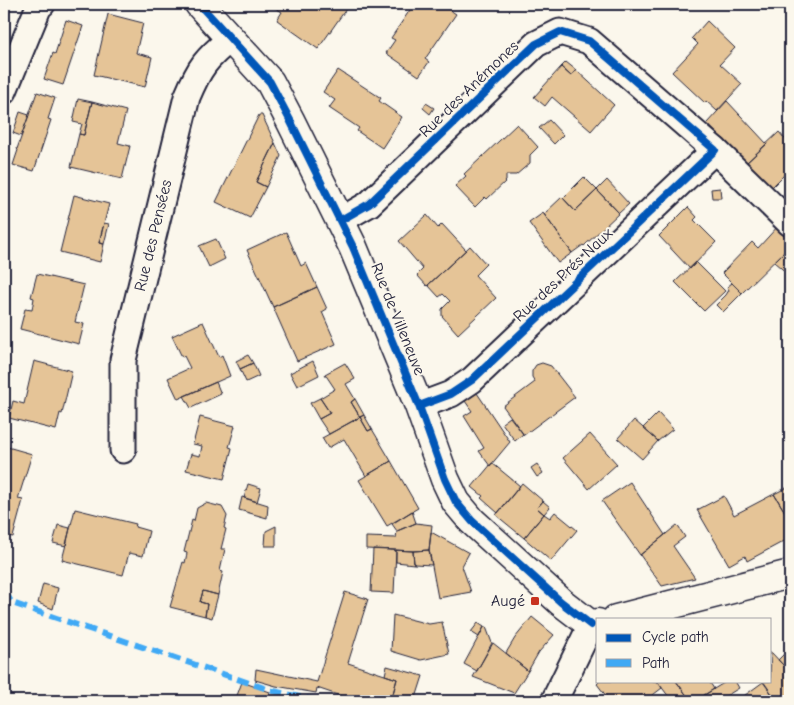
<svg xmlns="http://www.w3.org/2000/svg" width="794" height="705" viewBox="0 0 794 705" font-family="'Comic Neue',sans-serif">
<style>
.building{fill:#e5c497;stroke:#22223b}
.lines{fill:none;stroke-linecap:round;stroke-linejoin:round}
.street-casing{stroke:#22223b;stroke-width:29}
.secondary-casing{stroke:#22223b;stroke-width:31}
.street{stroke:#fbf7ec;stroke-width:25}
.secondary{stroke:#fbf7ec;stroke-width:28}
.quiet{stroke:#3fa9f5;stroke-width:6;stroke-dasharray:12 6;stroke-linecap:butt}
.cycleway-casing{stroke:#fbf7ec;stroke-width:11}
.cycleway{stroke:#0057b8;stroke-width:8}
.poi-dot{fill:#c8321e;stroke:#fbf7ec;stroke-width:2}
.labels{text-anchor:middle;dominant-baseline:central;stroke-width:4;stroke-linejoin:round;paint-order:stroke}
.street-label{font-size:16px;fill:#22223b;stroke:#fbf7ec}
.poi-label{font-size:16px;fill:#22223b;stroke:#fbf7ec;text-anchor:end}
</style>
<rect width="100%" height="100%" fill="#fbf7ec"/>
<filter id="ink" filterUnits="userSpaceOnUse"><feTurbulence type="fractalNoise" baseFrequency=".02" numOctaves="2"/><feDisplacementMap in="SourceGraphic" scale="10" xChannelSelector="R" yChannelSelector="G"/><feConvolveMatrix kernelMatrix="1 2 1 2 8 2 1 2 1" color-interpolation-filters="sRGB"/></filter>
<g filter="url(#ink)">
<path class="building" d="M273,4H339L346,9L318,49L277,20L282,12L272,6Z
M414,4H441L456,14L425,59L429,62L419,76L386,53L395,40L391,38Z
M108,14L143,23L136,53L152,57L145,87L94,75Z
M66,20L83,26L63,85L44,79L53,53L55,54Z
M707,21L735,48L720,64L742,84L717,111L706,101L705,103L672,72L698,44L692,38Z
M566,62L576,70L571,76L561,67Z
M561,67L571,76L576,70L614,105L591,131L552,97L545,106L534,97Z
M338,70L381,98L379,101L402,117L382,148L357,131L359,128L329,108L335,100L323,92Z
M37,92L55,98L48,119L51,120L34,171L13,165L18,150L17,149Z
M78,99L92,102L84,135L79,134L82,124L73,122Z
M727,101L767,144L745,164L707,123Z
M92,102L126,111L118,143L130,146L122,179L71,167L79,134L84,135Z
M426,103L434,108L430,114L423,108Z
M20,112L29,115L21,136L13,133Z
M259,115H262L275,143L256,182L266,187L250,218L216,202Z
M549,120L563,135L554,144L539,128Z
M517,124L538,147L530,155V163L516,175H506V181L487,199L485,197L475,207L455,186L466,176L464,174Z
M779,132L790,145V169L769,190L745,164Z
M275,143L281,156L266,187L256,182Z
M584,177L597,190L575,211L563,198Z
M607,180L629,204L619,213L597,190Z
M720,188L721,198H712L711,189Z
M597,190L619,213L584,246L583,245L572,253L544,214L562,197L575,211Z
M74,195L109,204L99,243L104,244L100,262L60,252Z
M688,207L697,217L694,220L716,242L690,269L659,236Z
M543,213L572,253L558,263L529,223Z
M427,215L438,228L442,224L466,250L427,286L417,275L423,269L399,241Z
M104,223L109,224L104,244L99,243Z
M779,225L790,235V246L742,293L722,273L752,242L758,248Z
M286,232L301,266L306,263L317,287L273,307L247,250Z
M216,239L225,259L209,267L199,246Z
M470,246L486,264L475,275L496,298L458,334L442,316V309L450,301L443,294L439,297L428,285Z
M790,246V281L786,277L788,274L774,262Z
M696,262L725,291L704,311L675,282Z
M37,274L84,285L75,322L84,324L79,344L20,329L25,309L32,310L34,298L31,297Z
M732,283L742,293L723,312L716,305L726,295L729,290L727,287Z
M317,287L327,309L322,312L336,344L297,361L273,307Z
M203,322L219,357L222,355L230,376L178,399L168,378L190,368L184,356L182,357L172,336Z
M248,355L253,363L240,369L236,361Z
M34,361L72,371L62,414L60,413L56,430L9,418L13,401L24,404Z
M313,361L319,375L297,386L290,373Z
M253,363L259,376L246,382L240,369Z
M345,363L355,379L346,384L355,399L351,402L360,417L329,434L319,419L330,413L320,398L335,389L325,374Z
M542,363L551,366L575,397L524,435L503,406L535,382L532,377V371L536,365Z
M216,382L221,394L191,408L184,396Z
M477,393L510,442L490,466L479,451L484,448L464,416L472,411L465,401Z
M320,398L330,413L319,419L310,403Z
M355,399L364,415L360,417L351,402Z
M658,413L673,429L658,441L643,428Z
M364,415L372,429L368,431L360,417Z
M200,417L235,426L229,447L232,448L224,479L186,470L191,454L200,456L202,446L193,444Z
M360,417L368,431L372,429L391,461L366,476L344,439L328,448L322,438Z
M510,417L523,434L515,441L502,423Z
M634,420L658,441L642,459L618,438Z
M590,434L617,464L589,489L563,458Z
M4,446L32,454L18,499L23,500L13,537L4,535Z
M391,461L418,508L387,526L359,480Z
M492,463L520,486L498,513L481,498L483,496L472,487Z
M537,464L543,473L537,477L531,468Z
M630,482L665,535L640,555L602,501Z
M522,483L543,501L537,508L544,514L524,538L496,515Z
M248,484L261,488L257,502L244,498Z
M790,486V520L774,494Z
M774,494L790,520V538L747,561L745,556L729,565L697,510L724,496L734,515Z
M242,497L268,505L267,518L239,510Z
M543,501L550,507L544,514L537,508Z
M206,503L222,507L227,516L224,528L226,529L221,549H225L220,571L223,572L218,595L203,591L200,602L207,604L205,616L170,607L183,562L185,563L187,553L184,552L192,520L194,521L197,508Z
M75,509L136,524L135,527L149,531L143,556L129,553L123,575L62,560Z
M412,511L416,523L397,531L392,524Z
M555,512L577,530L551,561L524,538L544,514L550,518Z
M416,523L432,525L429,550L413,551L366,549V537L396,538L397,531Z
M58,525L70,528L66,546L53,543Z
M677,525L685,537L673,546L695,578L662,586L640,555Z
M276,526V546H265L266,531Z
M431,532L469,553L462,566L471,592L438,598L429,550Z
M373,549L396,550L394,593L371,592Z
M396,550L413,551L414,564L396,562Z
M429,550L432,565L414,564L413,551Z
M43,584L58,588L53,609L38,603Z
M203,591L218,595L212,618L205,616L207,604L200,602Z
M345,592L368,599L348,663L397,679L391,701H355L317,688L316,693L276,686L255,680L256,669L317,682Z
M393,615L429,624L442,622L449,654L421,660L391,651Z
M532,617L554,635L539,652L528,671L506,653L515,638Z
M478,623L484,627L479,637L471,632Z
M484,627H486L492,643L477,671L464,664Z
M493,643L528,671L514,693L473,677Z
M790,648V663L786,668L778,660Z
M771,652L786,668L790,663V701H777L763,681H770Z
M387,666L423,676L415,701H405L392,697L397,679L385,675Z
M600,681H657L662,688L645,701H610L597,684Z
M657,681H676L691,701H672Z
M676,681H709L714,689L696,701H691Z
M727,681H735L739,688L718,701H709L704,695Z
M242,682L270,692L267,701H235Z
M763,682L777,701H737Z"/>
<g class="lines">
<defs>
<g id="street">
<path d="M4,91L39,6L42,4"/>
<path d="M341,220L369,204L536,44L560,32L589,41L715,150L790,223"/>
<path d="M419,406L451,394L472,380L715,150"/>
<path id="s1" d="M123,450V360L187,97C200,66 206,59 231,38"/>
<path d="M554,701L591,625"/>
</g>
<path id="secondary" d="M199,4L270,82L290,120L353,247L419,406L445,479L456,502L472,521L561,602L591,625L598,623
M616,619L790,574"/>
</defs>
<use href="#street" class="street-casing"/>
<use href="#secondary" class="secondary-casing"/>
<use href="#street" class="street"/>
<use href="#secondary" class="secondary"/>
<path class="quiet" d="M4,591L12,603L273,691L318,701"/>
<defs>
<path id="cycleway" d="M199,4L270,82L290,120L353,247L419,406L445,479L456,502L472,521L561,602L591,625
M341,220L369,204L536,44L560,32L589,41L715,150L472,380L451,394L419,406"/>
</defs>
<use href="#cycleway" class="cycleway-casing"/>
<use href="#cycleway" class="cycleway"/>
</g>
</g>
<rect class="poi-dot" x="530" y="596" width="10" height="10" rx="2.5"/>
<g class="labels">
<g class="street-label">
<text transform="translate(469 89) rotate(-44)">Rue des Anémones</text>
<text stroke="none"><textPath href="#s1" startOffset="218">Rue des Pensées</textPath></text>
<text transform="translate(563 275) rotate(-43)">Rue des Prés Naux</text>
<text transform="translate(398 319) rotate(68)">Rue de Villeneuve</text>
</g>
<g class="poi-label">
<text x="525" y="601">Augé</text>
</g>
</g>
<rect width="794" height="705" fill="none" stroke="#fbf7ec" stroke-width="20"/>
<rect x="10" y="10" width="774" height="685" fill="none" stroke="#22223b" stroke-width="2" filter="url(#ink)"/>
<rect x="596" y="618" width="175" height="65" fill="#fbf7ec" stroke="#a4a2a5"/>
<rect x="606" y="634" width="25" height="8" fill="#0057b8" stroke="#a4a2a5"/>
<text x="642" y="642" font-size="15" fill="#22223b">Cycle path</text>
<rect x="606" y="659" width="25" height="8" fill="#3fa9f5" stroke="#a4a2a5"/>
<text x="642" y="668" font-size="15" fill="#22223b">Path</text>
</svg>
